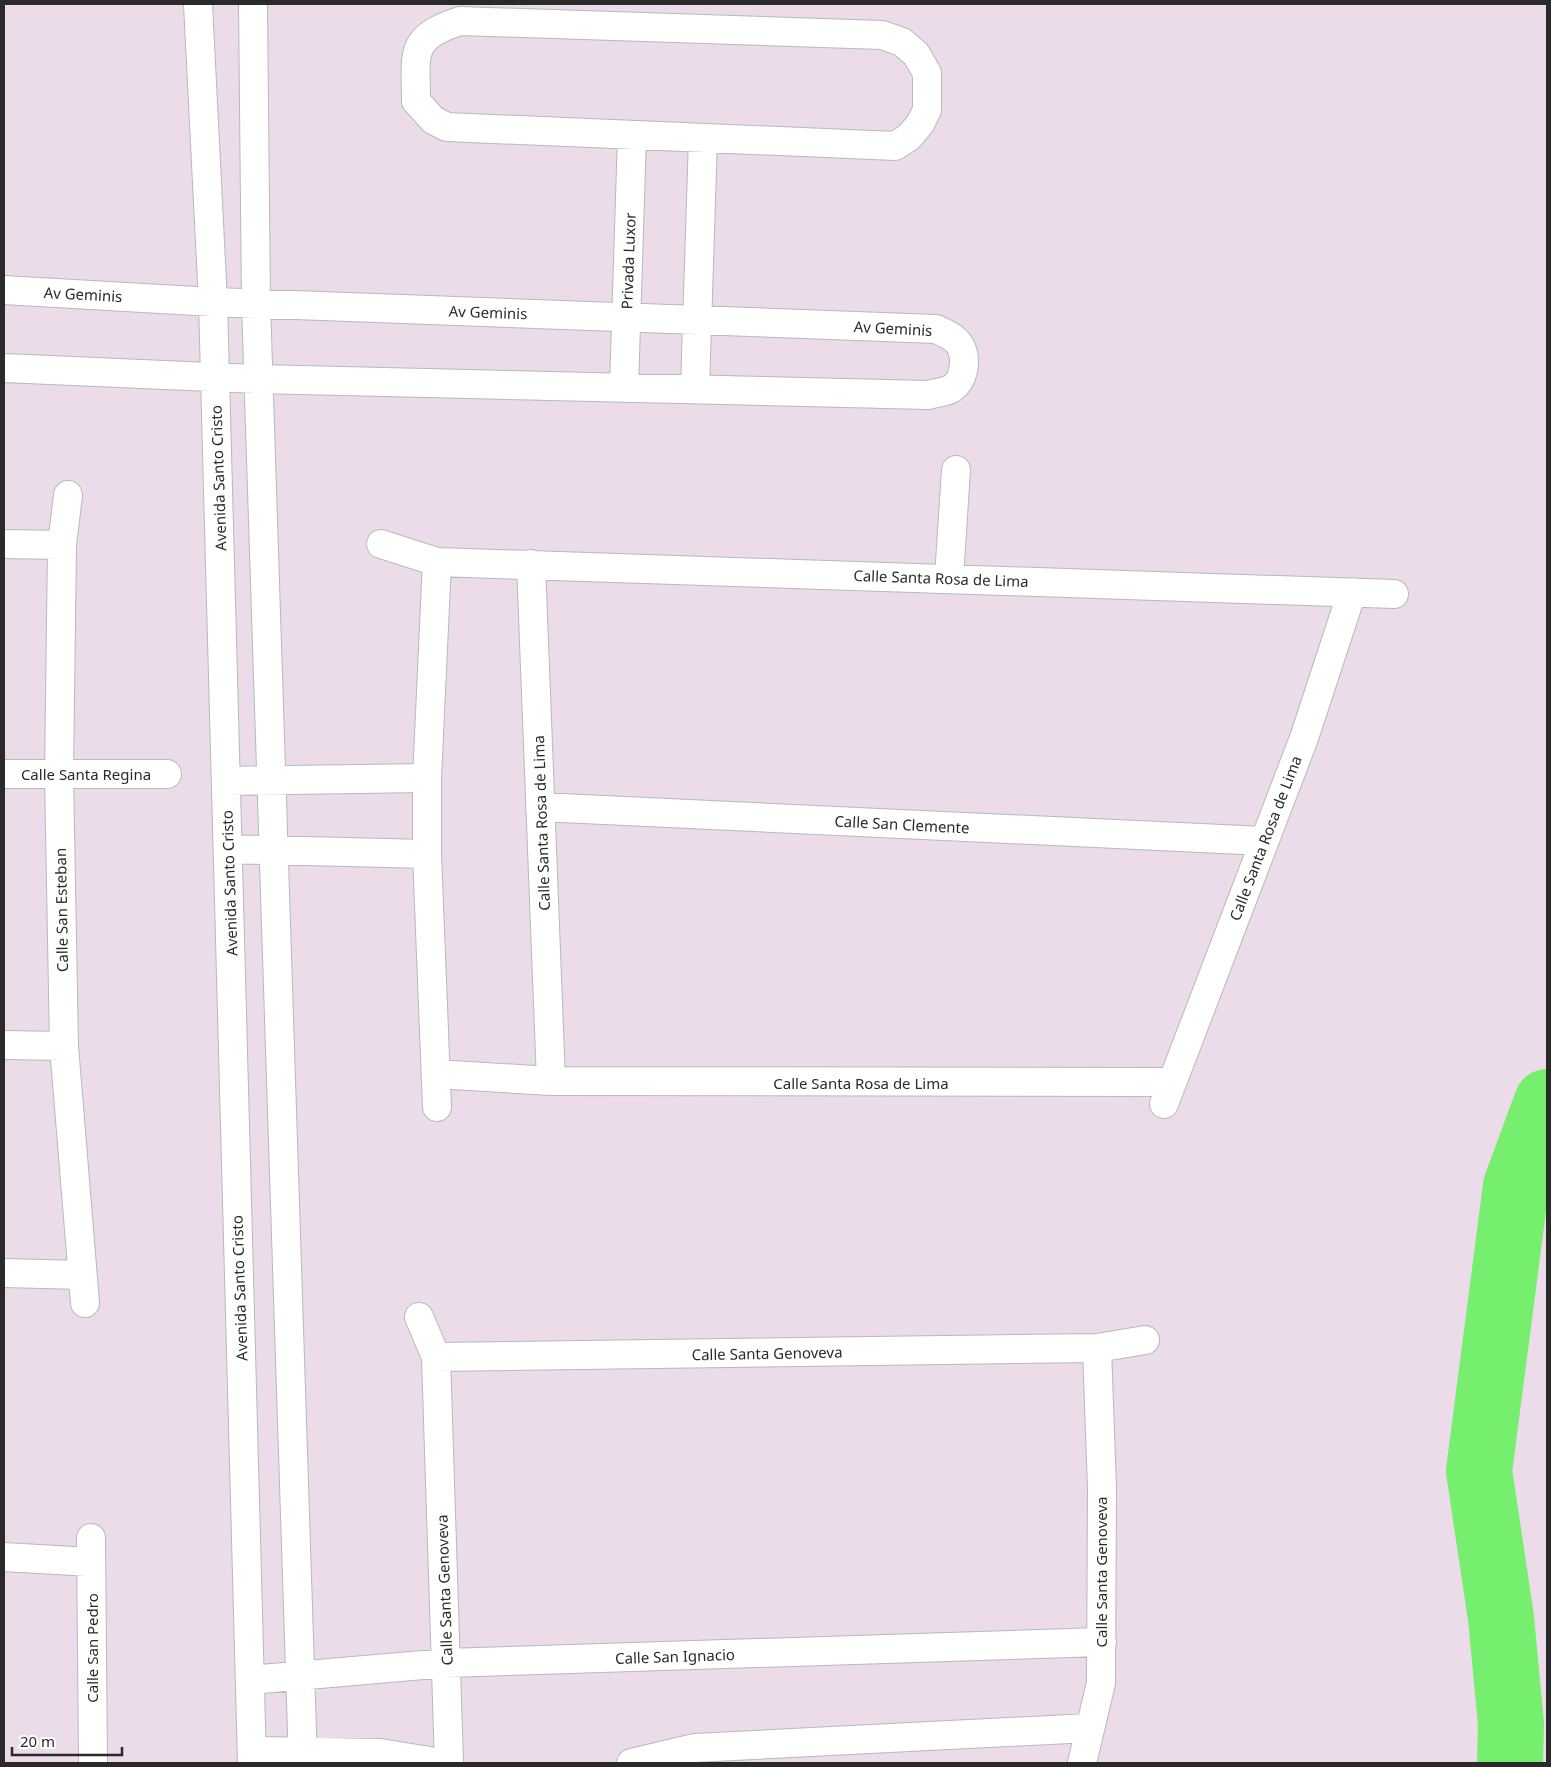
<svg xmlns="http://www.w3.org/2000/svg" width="1551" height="1767" viewBox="0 0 1551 1767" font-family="'Noto Sans',sans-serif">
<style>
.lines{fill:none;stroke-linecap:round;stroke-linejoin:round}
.river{stroke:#75ef6d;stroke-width:66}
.minor-casing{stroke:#b0beb6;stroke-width:30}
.minor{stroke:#fff;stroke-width:28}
.labels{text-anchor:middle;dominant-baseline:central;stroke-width:4;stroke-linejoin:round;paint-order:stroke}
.street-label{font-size:15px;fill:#2a2a2a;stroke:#fff}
</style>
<rect width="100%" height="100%" fill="#ecdbe8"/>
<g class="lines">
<path class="river" d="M1510,1763L1511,1724L1501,1618L1479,1471L1516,1186L1547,1102"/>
<defs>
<path id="minor" d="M198,4L213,302L252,1763
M253,4L256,303L303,1763
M460,21L882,35L902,42L916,54L927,73V110L920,124L909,137L895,146L447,127L433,120L416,101C416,53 408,38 460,21Z
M4,290L213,302L936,329C942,332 948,334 953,338C969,349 967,379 951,389C945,392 935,393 928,395L258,379L4,368
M624,388L632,135
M695,389L703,138
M68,495L62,545L59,775L64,1046L85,1303
M4,544L62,545
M381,544L437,562L1394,594
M531,564L551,1081
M949,578L956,470
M4,774H167
M226,781L427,778
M540,807L1264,841
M228,849L427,854
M4,1045L64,1046
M436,1074L551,1081L1171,1082
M1164,1104L1304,738L1352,592
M437,1107L427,854V778L437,562
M4,1273L82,1275
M419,1317L436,1357L449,1763
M436,1357L1097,1348L1145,1340
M91,1538L93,1763
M4,1557L91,1562
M250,1680L446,1663L1102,1642
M252,1751L380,1753L442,1763
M631,1763L694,1748L1089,1728
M1082,1763L1101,1683L1102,1489L1097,1348"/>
</defs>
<use href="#minor" class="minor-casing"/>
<use href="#minor" class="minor"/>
</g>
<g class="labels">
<g class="street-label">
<text transform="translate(628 261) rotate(-88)">Privada Luxor</text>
<text transform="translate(83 294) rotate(3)">Av Geminis</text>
<text transform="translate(488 312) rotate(2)">Av Geminis</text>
<text transform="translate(893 328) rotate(3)">Av Geminis</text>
<text transform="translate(218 478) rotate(-92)">Avenida Santo Cristo</text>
<text transform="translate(941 578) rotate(2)">Calle Santa Rosa de Lima</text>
<text x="86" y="774">Calle Santa Regina</text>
<text transform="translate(541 823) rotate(-92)">Calle Santa Rosa de Lima</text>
<text transform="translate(902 824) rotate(3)">Calle San Clemente</text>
<text transform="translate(1265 838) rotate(-69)">Calle Santa Rosa de Lima</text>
<text transform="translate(229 883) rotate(-92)">Avenida Santo Cristo</text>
<text transform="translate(61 910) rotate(-91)">Calle San Esteban</text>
<text x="861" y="1083">Calle Santa Rosa de Lima</text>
<text transform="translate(239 1288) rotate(-92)">Avenida Santo Cristo</text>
<text transform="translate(767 1353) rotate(-1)">Calle Santa Genoveva</text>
<text transform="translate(1101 1572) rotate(-90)">Calle Santa Genoveva</text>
<text transform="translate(444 1590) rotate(-92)">Calle Santa Genoveva</text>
<text transform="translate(92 1648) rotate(-90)">Calle San Pedro</text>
<text transform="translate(675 1656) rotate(-2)">Calle San Ignacio</text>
</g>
</g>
<rect width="1551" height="1767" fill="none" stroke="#2a2a2a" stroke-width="10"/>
<path d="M12 1747v8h110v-8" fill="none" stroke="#2a2a2a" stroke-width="2.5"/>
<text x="20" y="1747" font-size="15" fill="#2a2a2a" stroke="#ffffff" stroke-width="4" paint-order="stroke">20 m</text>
</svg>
